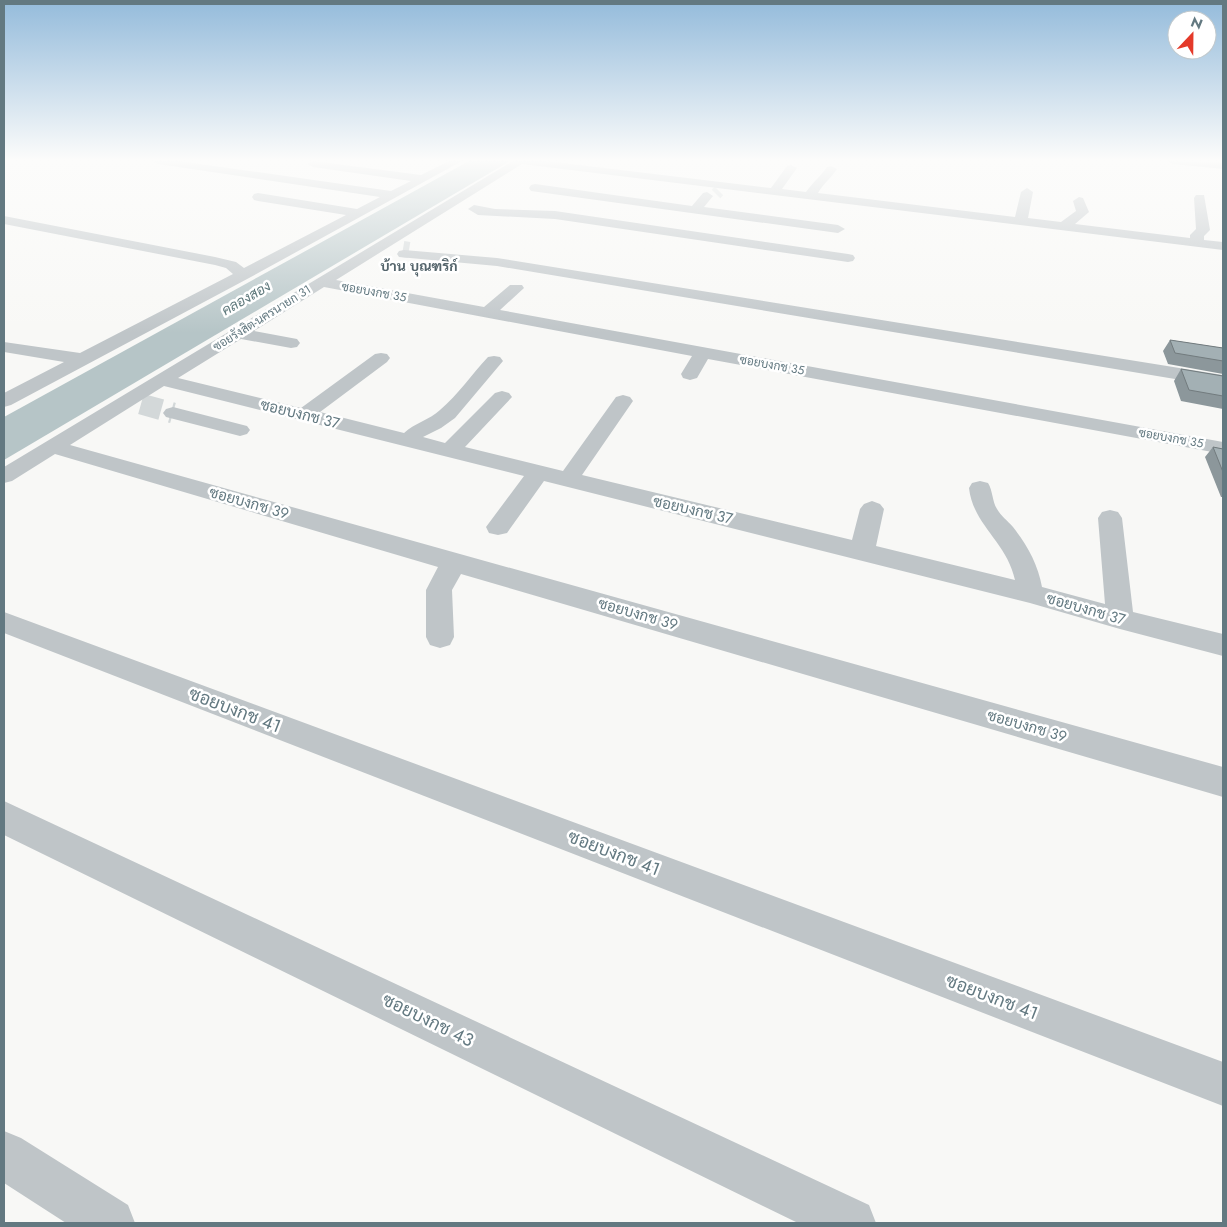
<svg xmlns="http://www.w3.org/2000/svg" width="1227" height="1227" viewBox="0 0 1227 1227" font-family="Jost,Sarabun,sans-serif">
<style>
.water{fill:#b6c5c7}
.lines{fill:none;stroke-linecap:round;stroke-linejoin:round}
.minor-tunnel-far2{stroke:#d3d8d9;stroke-width:12;stroke-dasharray:12 6;stroke-linecap:butt}
.minor-tunnel-far1{stroke:#d3d8d9;stroke-width:16;stroke-dasharray:16 8;stroke-linecap:butt}
.minor-tunnel{stroke:#d3d8d9;stroke-width:21;stroke-dasharray:21 10;stroke-linecap:butt}
.minor{fill:#bfc5c8;fill-rule:evenodd}
.wall{fill:#8c979b}
.building{fill:#a3b0b4;stroke:#727b7e}
.labels{text-anchor:middle;dominant-baseline:central;stroke-width:5;stroke-linejoin:round;paint-order:stroke}
.far-street-label{font-size:12px;fill:#637981;stroke:#fff}
.far-neighbourhood-label{font-size:14px;font-weight:bold;fill:#55656c;stroke:#fff}
.far-water-label{font-size:14px;font-style:italic;fill:#5e787b;stroke:#fff}
.street-label{font-size:15px;fill:#637981;stroke:#fff}
.near-street-label{font-size:18px;fill:#637981;stroke:#fff}
</style>
<rect width="100%" height="100%" fill="#f8f8f6"/>
<path class="water" d="M469,161H510L4,460V417Z"/>
<g class="lines">
<path class="minor-tunnel-far2" d="M716,194L719,191"/>
<path class="minor-tunnel-far1" d="M403,249L409,250"/>
<path class="minor-tunnel" d="M141,404L173,413"/>
<path class="minor" d="M153,161H179L391,191L411,181L313,167L307,164L313,161L421,175L449,161H462L249,278L11,405L4,407V393L64,362L4,352V342L80,353L233,274L226,268L215,265L4,224V216L215,257L236,262L244,268L346,215L258,201L254,200L252,197L254,194L258,193L357,209L380,197L158,164Z
M513,161H546L771,188L787,166L791,165L797,168L782,189L806,192C813,182 821,176 827,167L831,166L837,169C831,178 823,184 818,193L1015,217L1021,192L1027,188L1033,192L1028,218L1061,222L1076,211L1073,201L1079,197L1083,198L1089,212L1075,224L1190,238V235L1196,229L1194,198L1196,195H1204L1210,230L1204,236V240L1223,242V250L522,164L336,280L484,307L510,285H522L524,288L500,310L1223,442V454L708,359L697,378L690,380L683,378L681,374L692,356L324,287L254,331L297,339L300,343L297,347L291,348L241,339L178,378L301,408L375,354L381,353L387,354L390,358L387,362L320,412L404,433C415,423 429,420 440,410C458,395 472,374 488,357L494,356L500,357L503,361L455,418L441,428L423,437L445,443L495,393L502,391L509,393L512,397L465,447L563,471L616,397L623,395L630,397L633,401L582,475L852,540L860,509L864,504L872,501L880,504L884,509L876,546L1015,580C1007,542 973,525 969,488L972,483L980,481L988,483C993,491 992,501 997,509C1001,516 1008,521 1013,527C1027,545 1038,564 1042,587L1105,604L1098,518L1102,512L1110,510L1118,512L1122,518L1133,612L1223,634V656L1120,629L1030,603L544,481L507,533L498,535L489,533L486,527L524,476L164,386L70,445L1223,767V797L461,574L452,590L454,637L450,645L440,648L430,645L426,637V590L438,567L55,454L12,481L4,483V467Z
M1168,161L1223,163V169L1173,164Z
M535,184L692,206L703,193L707,192L713,196L704,207L838,225L845,229L838,233L531,191L529,188L531,185Z
M474,205L495,209L555,211L848,254L853,255L855,258L853,261L848,262L555,219L478,215L468,209Z
M404,250L497,258L1223,375V387L497,266L399,257L397,254L399,251Z
M173,407L247,426L250,430L247,434L240,436L166,417L163,413L166,409Z
M4,612L1223,1062V1106L4,633Z
M4,801L869,1205L876,1223H798L4,835Z
M4,1131L21,1138L128,1205L135,1223H66L4,1183Z"/>
</g>
<path class="wall" d="M1170,340L1223,348V374L1168,364L1163,351Z
M1181,369L1223,376V409L1181,401L1174,381Z
M1213,447L1223,449V497H1221L1205,457Z"/>
<path class="building" d="M1170,340L1223,348V361L1175,353Z
M1181,369L1223,376V396L1189,390Z
M1213,447L1223,449V472Z"/>
<linearGradient id="sky" x2="0" y2="1"><stop stop-color="#94bbdb"/><stop offset="0.48" stop-color="#fcfcfb"/><stop offset="1" stop-color="#fcfcfb" stop-opacity="0"/></linearGradient>
<rect width="1227" height="333" fill="url(#sky)"/>
<g class="labels">
<g class="far-street-label">
<text transform="translate(374 292) rotate(10)">ซอยบงกช 35</text>
<text transform="translate(262 318) rotate(-32)">ซอยรังสิต-นครนายก 31</text>
<text transform="translate(772 365) rotate(10)">ซอยบงกช 35</text>
<text transform="translate(1171 438) rotate(10)">ซอยบงกช 35</text>
</g>
<g class="far-neighbourhood-label">
<text x="419" y="266">บ้าน บุณฑริก์</text>
</g>
<g class="far-water-label">
<text transform="translate(246 298) rotate(-30)">คลองสอง</text>
</g>
<g class="street-label">
<text transform="translate(300 414) rotate(14)">ซอยบงกช 37</text>
<text transform="translate(249 503) rotate(16)">ซอยบงกช 39</text>
<text transform="translate(693 510) rotate(13)">ซอยบงกช 37</text>
<text transform="translate(1086 609) rotate(16)">ซอยบงกช 37</text>
<text transform="translate(638 614) rotate(16)">ซอยบงกช 39</text>
<text transform="translate(1027 726) rotate(16)">ซอยบงกช 39</text>
</g>
<g class="near-street-label">
<text transform="translate(235 710) rotate(21)">ซอยบงกช 41</text>
<text transform="translate(614 853) rotate(21)">ซอยบงกช 41</text>
<text transform="translate(992 997) rotate(21)">ซอยบงกช 41</text>
<text transform="translate(428 1020) rotate(26)">ซอยบงกช 43</text>
</g>
</g>
<rect width="1227" height="1227" fill="none" stroke="#637981" stroke-width="10"/>
<g transform="translate(1192 35) rotate(22)"><circle r="24" fill="#ffffff" stroke="#c1c9cd"/>
<path d="M0-4L9 19L0 12L-9 19Z" fill="#e43a2a"/>
<text y="-8" font-size="14" font-weight="bold" text-anchor="middle" fill="#637981">N</text>
</g>
</svg>
